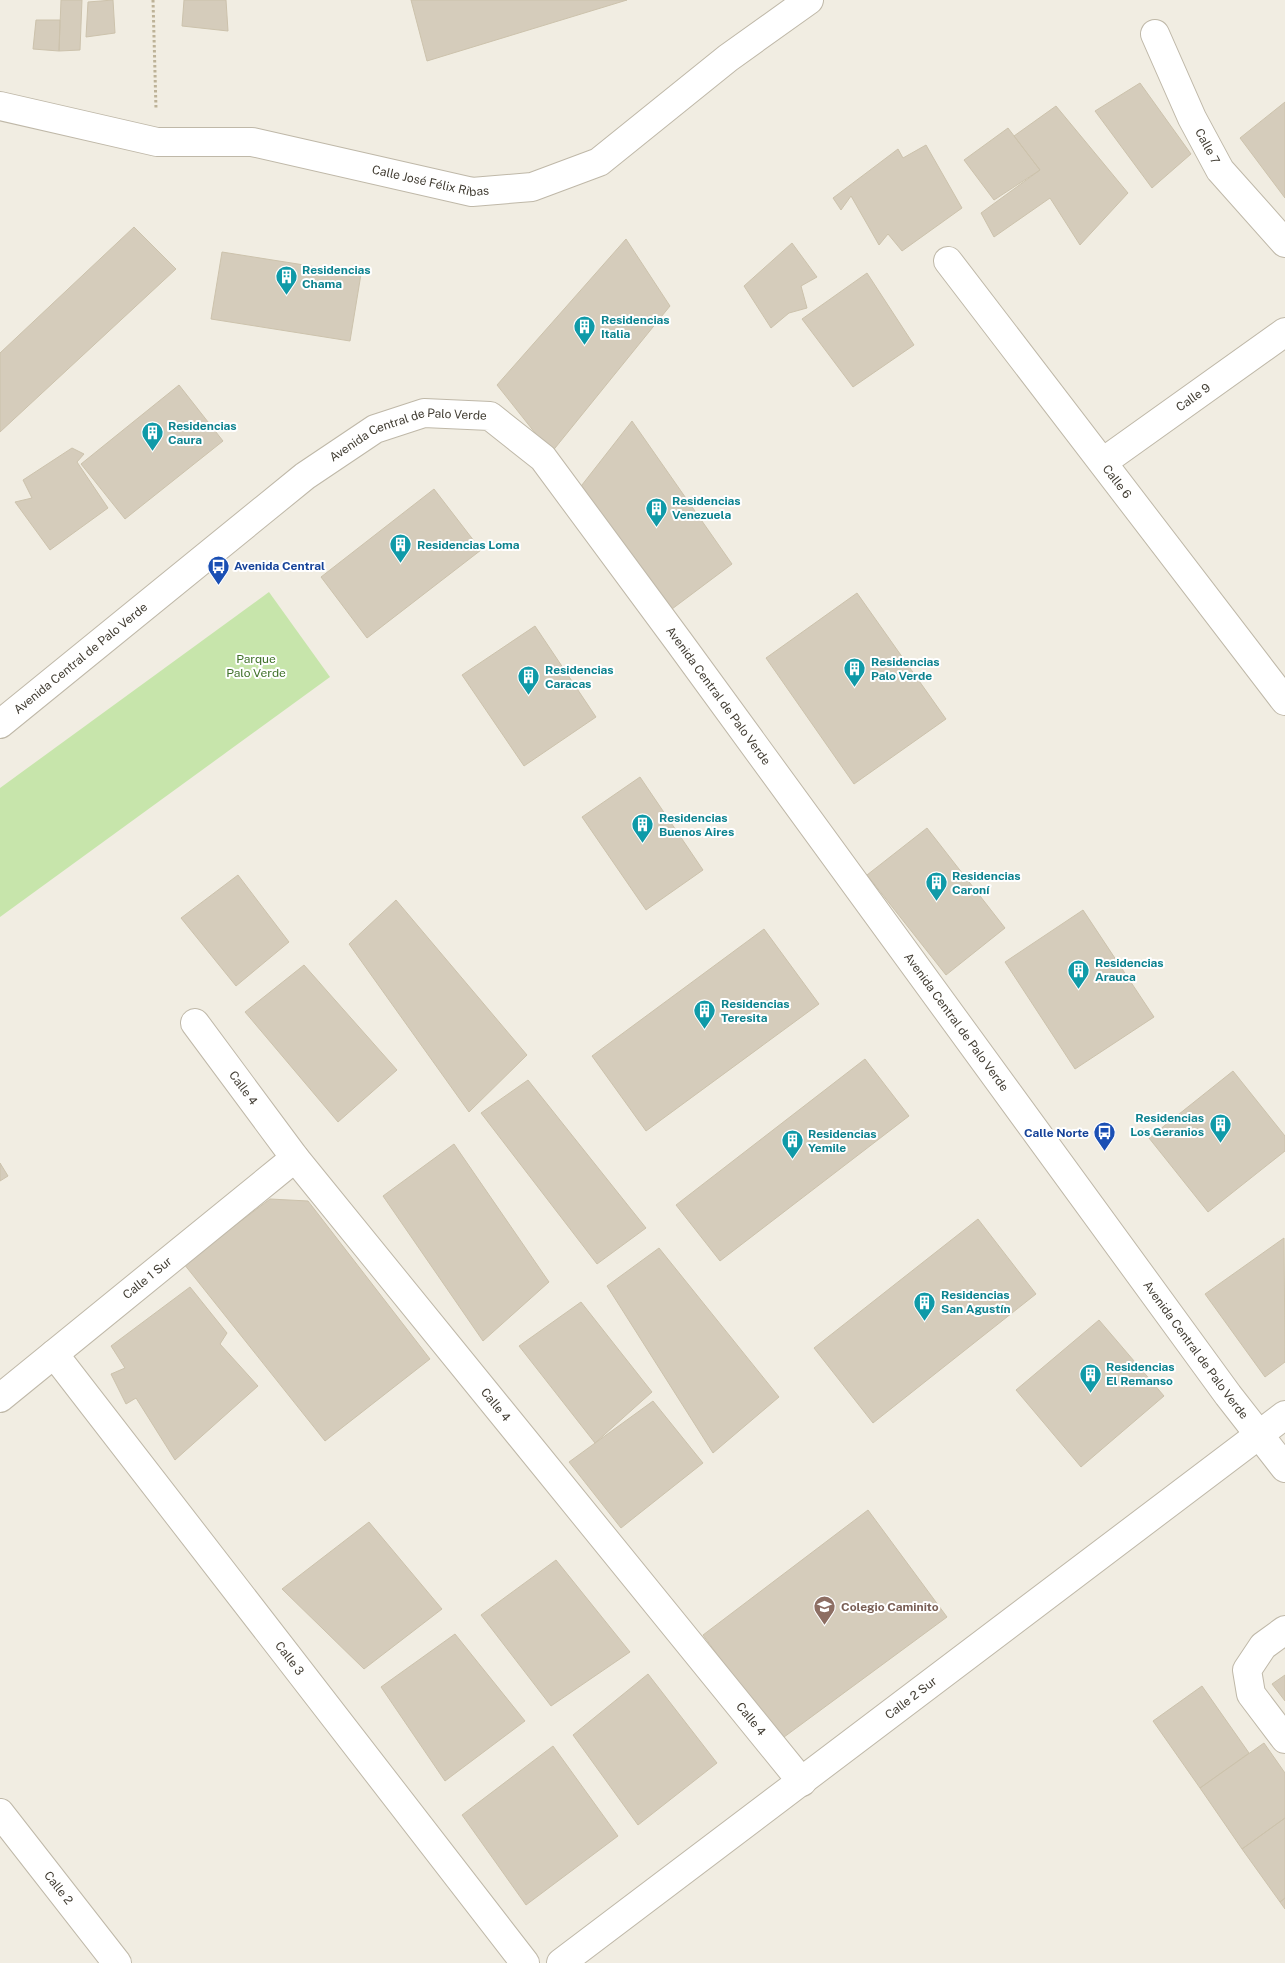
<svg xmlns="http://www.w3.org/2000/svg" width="1285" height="1963" viewBox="0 0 1285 1963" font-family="'Public Sans',sans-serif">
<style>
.green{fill:#c7e5ab}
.building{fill:#d5ccbb;stroke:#ccc2ac}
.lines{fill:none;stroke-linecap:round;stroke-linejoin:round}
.minor-casing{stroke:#bfb8a8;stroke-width:30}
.tertiary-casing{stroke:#bfb8a8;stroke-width:30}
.path{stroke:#bdb297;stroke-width:3;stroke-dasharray:2.5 2.5;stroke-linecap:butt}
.minor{stroke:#fff;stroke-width:28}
.tertiary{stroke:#fff;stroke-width:28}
.labels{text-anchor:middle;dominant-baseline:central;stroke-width:4;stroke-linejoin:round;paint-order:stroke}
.street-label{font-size:12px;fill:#423d33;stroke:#fff}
.culture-label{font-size:12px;font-weight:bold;fill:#0d838f;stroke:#fff;text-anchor:start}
.transit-label{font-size:12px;font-weight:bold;fill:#164399;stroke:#fff;text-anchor:start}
.park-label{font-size:12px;fill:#3f7129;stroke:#fff}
.education-label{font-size:12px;font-weight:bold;fill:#785e54;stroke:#fff;text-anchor:start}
</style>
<rect width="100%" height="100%" fill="#f1ede2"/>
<path class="green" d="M269,592L330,677L0,917V788Z"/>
<path class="building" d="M61,0H82L80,50L59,51Z
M113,0L115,33L86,37L88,2Z
M184,0H226L228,31L182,26Z
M411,0H627L427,61Z
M36,20H60L59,51L33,49Z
M1140,83L1191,154L1152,188L1095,111Z
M1285,102V198L1240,138Z
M1056,106L1128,193L1080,245L1050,198L994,237L981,213L1040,170L1014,136Z
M1008,128L1040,170L994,200L964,160Z
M926,145L962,208L902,251L888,234L879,245L851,196L841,210L833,198L898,149L903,158Z
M134,227L176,269L0,432V353Z
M626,239L670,306L551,453L497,385Z
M792,243L817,277L801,286L807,308L789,313L771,328L744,286Z
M222,252L361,274L350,341L211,319Z
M867,273L914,345L853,387L802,319Z
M179,385L223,441L125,519L81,464Z
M632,421L732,564L668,612L578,490Z
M72,448L84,454L77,462L108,508L50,550L15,502L32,498L23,480Z
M434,489L481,550L367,638L321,577Z
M857,593L946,719L854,784L766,658Z
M535,626L596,717L524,766L462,675Z
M640,777L703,870L646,910L582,817Z
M927,828L1005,928L946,975L867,875Z
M238,875L289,942L236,986L181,918Z
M396,900L527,1055L469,1112L349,944Z
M1083,910L1154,1017L1075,1069L1005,962Z
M764,929L819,1004L646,1131L592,1056Z
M304,965L397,1070L338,1122L245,1012Z
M865,1059L909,1116L720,1261L676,1205Z
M1233,1071L1285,1136V1151L1208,1212L1149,1138Z
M528,1080L646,1228L597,1264L481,1113Z
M454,1144L549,1282L483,1341L383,1196Z
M0,1163L8,1176L0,1181Z
M270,1199L308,1201L430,1359L325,1441L184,1264Z
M978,1219L1036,1294L873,1423L814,1348Z
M1284,1238L1285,1362L1265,1377L1205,1294Z
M659,1248L779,1397L713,1453L607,1286Z
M190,1287L227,1333L220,1344L258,1386L175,1460L136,1398L126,1404L111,1374L125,1368L111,1346Z
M581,1302L652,1392L595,1443L519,1346Z
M1099,1320L1164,1396L1081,1467L1016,1390Z
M653,1401L703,1463L621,1528L569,1462Z
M868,1510L947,1617L780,1740L703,1635Z
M369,1522L442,1609L364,1669L282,1589Z
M556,1560L630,1652L551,1706L481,1615Z
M455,1634L525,1721L445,1781L381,1687Z
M648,1674L717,1763L638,1825L573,1735Z
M1285,1675V1701L1272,1684Z
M1202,1686L1249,1753L1200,1788L1153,1721Z
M1264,1743L1285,1773V1818L1242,1849L1200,1788Z
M553,1746L618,1836L526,1905L462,1815Z
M1285,1818V1898L1280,1902L1242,1849Z
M1285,1898V1909L1280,1902Z"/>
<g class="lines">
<defs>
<g id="minor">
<path id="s1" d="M1155,34L1192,118L1220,170L1285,243"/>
<path id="s2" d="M0,106L157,142H252L472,192L532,187L599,162L728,58L809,0"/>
<path id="s3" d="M948,261L1285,701"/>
<path id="s4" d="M1103,462L1285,332"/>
<path id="s5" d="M195,1023L295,1158L802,1782"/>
<path id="s6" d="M54,1354L525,1963"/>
<path id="s7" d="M0,1398L295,1158"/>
<path d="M1285,1630L1263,1646L1247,1670L1251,1694L1285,1739"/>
<path id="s8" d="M0,1813L117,1963"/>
<path id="s9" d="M561,1963L1285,1415"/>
</g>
<g id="tertiary">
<path id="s10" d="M0,724L305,476L375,429L424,413L490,416L543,458L679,642L1228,1395L1285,1468"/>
</g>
</defs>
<use href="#minor" class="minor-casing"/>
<use href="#tertiary" class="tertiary-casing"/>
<path class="path" d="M153,0L156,109"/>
<use href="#minor" class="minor"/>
<use href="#tertiary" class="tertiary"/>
</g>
<defs>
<symbol id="building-pin" viewBox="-11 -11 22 30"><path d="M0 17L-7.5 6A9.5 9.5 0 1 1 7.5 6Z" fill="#0f9aa8" stroke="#fff"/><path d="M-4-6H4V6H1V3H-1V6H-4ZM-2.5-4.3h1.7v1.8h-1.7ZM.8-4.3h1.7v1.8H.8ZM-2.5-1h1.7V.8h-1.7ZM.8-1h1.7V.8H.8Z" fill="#fff"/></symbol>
<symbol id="bus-pin" viewBox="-11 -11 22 30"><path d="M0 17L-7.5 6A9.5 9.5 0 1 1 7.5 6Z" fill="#1a4fb4" stroke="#fff"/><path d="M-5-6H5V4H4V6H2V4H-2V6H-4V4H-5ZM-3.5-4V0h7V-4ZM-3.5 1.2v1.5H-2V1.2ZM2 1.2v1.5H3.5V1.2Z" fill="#fff"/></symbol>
<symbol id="school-pin" viewBox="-11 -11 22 30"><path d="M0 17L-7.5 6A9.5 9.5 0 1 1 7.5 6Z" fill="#8d6e63" stroke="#fff"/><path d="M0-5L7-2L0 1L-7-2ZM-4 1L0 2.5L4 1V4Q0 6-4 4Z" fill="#fff"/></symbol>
</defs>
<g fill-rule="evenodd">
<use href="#building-pin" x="274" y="264" width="25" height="34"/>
<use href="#building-pin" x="572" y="314" width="25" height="34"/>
<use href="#building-pin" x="140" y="420" width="25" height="34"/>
<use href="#building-pin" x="644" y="496" width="25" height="34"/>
<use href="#building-pin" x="388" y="532" width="25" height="34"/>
<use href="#bus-pin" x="206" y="554" width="25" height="34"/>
<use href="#building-pin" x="842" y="656" width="25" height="34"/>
<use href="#building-pin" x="516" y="664" width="25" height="34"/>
<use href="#building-pin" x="630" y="812" width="25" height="34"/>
<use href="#building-pin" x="924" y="870" width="25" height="34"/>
<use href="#building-pin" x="1066" y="958" width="25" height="34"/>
<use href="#building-pin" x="692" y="998" width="25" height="34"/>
<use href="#building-pin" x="1208" y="1112" width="25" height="34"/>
<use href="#bus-pin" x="1092" y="1120" width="25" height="34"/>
<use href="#building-pin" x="780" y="1128" width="25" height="34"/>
<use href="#building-pin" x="912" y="1290" width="25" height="34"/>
<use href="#building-pin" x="1078" y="1362" width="25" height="34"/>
<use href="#school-pin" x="812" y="1594" width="25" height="34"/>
</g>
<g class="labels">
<g class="street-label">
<text stroke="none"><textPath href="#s1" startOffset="124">Calle 7</textPath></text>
<text stroke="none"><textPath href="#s2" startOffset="439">Calle José Félix Ribas</textPath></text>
<text stroke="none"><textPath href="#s4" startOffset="111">Calle 9</textPath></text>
<text stroke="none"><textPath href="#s10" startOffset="508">Avenida Central de Palo Verde</textPath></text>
<text stroke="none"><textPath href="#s3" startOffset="278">Calle 6</textPath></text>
<text stroke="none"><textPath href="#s10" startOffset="104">Avenida Central de Palo Verde</textPath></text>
<text stroke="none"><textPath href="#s10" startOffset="958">Avenida Central de Palo Verde</textPath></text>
<text stroke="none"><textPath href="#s10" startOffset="1362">Avenida Central de Palo Verde</textPath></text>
<text stroke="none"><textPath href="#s5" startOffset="81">Calle 4</textPath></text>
<text stroke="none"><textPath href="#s7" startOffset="190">Calle 1 Sur</textPath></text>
<text stroke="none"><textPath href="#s10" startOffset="1768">Avenida Central de Palo Verde</textPath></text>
<text stroke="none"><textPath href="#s5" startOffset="486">Calle 4</textPath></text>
<text stroke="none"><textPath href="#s6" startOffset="385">Calle 3</textPath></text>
<text stroke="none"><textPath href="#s9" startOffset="439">Calle 2 Sur</textPath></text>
<text stroke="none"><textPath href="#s5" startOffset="891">Calle 4</textPath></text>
<text stroke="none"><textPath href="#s8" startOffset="95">Calle 2</textPath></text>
</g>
<g class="culture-label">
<text x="302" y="270">Residencias<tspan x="302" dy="14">Chama</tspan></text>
<text x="601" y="320">Residencias<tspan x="601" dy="14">Italia</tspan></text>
<text x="168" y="426">Residencias<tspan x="168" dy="14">Caura</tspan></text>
<text x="672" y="501">Residencias<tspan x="672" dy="14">Venezuela</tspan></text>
<text x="417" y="545">Residencias Loma</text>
<text x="871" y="662">Residencias<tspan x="871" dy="14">Palo Verde</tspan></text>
<text x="545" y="670">Residencias<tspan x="545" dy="14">Caracas</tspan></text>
<text x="659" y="818">Residencias<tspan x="659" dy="14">Buenos Aires</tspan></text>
<text x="952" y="876">Residencias<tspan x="952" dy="14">Caroní</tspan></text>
<text x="1095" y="963">Residencias<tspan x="1095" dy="14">Arauca</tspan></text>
<text x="721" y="1004">Residencias<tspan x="721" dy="14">Teresita</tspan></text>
<text x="1204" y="1118" text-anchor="end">Residencias<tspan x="1204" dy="14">Los Geranios</tspan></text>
<text x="808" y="1134">Residencias<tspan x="808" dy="14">Yemile</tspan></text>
<text x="941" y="1295">Residencias<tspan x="941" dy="14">San Agustín</tspan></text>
<text x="1106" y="1367">Residencias<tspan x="1106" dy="14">El Remanso</tspan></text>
</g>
<g class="transit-label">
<text x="234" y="566">Avenida Central</text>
<text x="1089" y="1133" text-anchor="end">Calle Norte</text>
</g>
<g class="park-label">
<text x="256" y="659">Parque<tspan x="256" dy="14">Palo Verde</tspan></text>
</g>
<g class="education-label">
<text x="841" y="1607">Colegio Caminito</text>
</g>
</g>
</svg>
